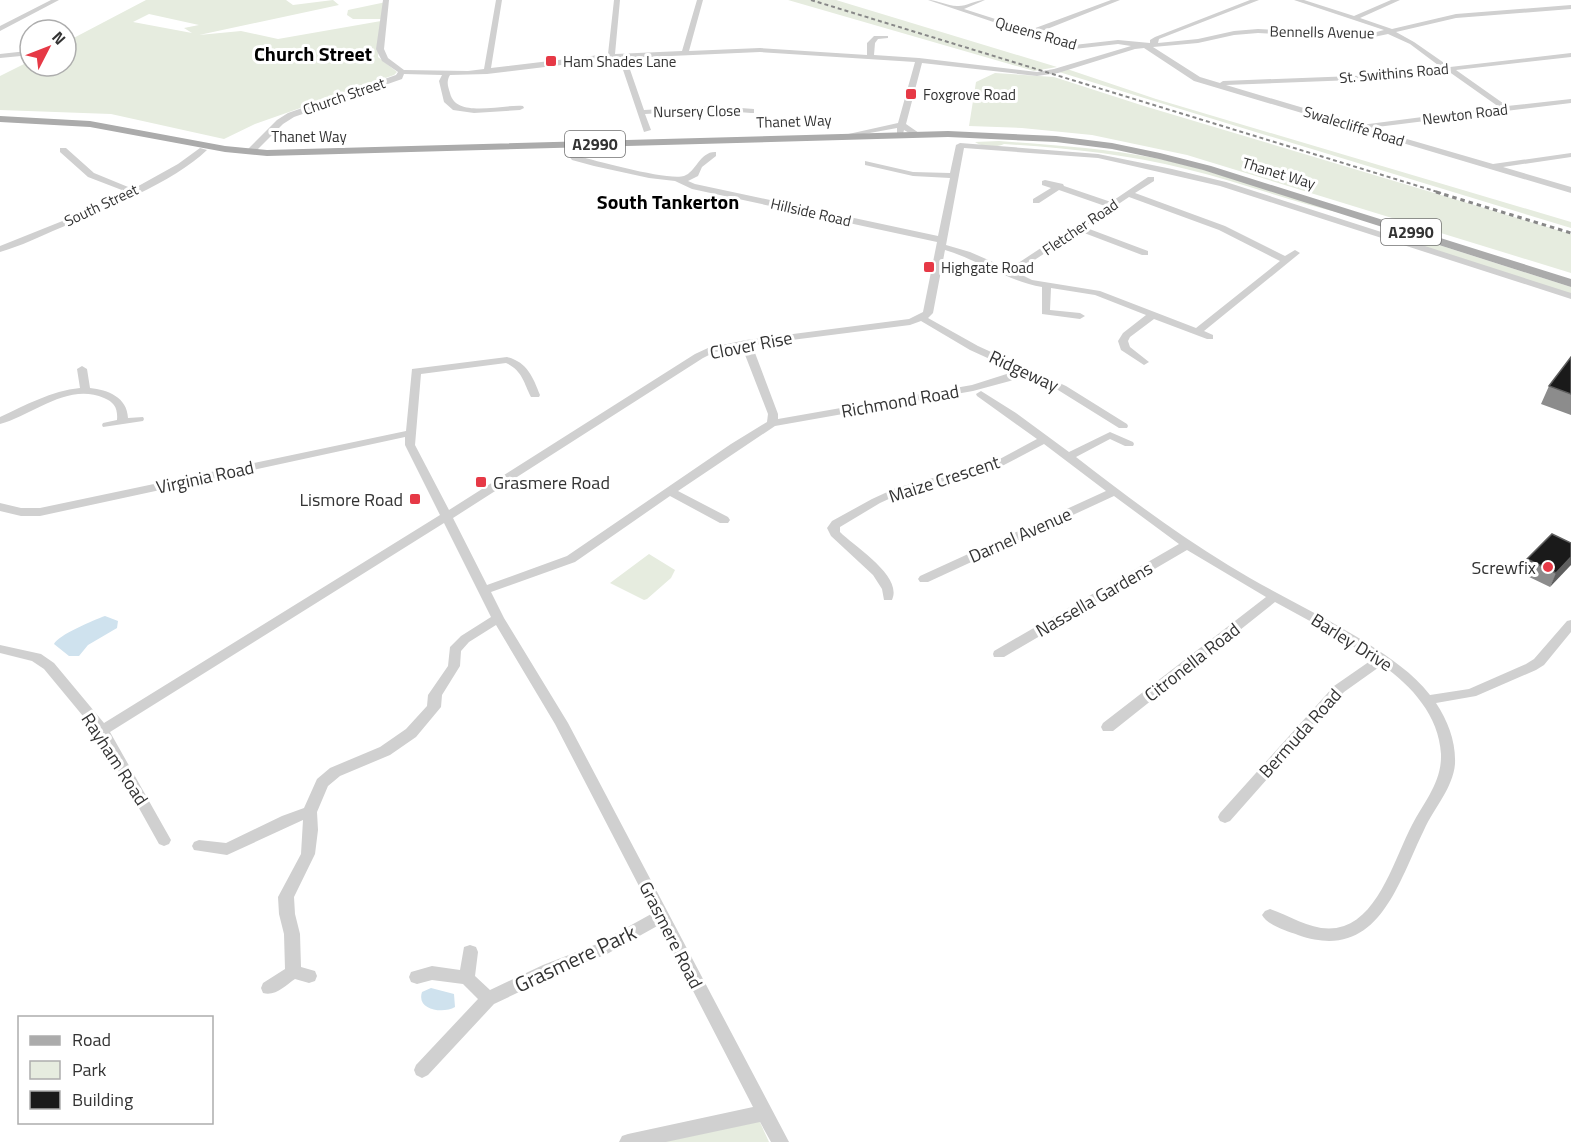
<svg xmlns="http://www.w3.org/2000/svg" width="1571" height="1142" viewBox="0 0 1571 1142" font-family="'Titillium Web',sans-serif">
<style>
.green{fill:#e6ecdf;fill-rule:evenodd}
.water{fill:#cfe2ee}
.lines{fill:none;stroke-linecap:round;stroke-linejoin:round}
.minor{fill:#d0d0d0;fill-rule:evenodd}
.major{fill:#ababab;fill-rule:evenodd}
.rail-far1{stroke:#888;stroke-width:2;stroke-dasharray:4 3;stroke-linecap:butt}
.rail{stroke:#888;stroke-width:3;stroke-dasharray:4.5 4;stroke-linecap:butt}
.wall{fill:#8c8c8c}
.shaded-wall{fill:#5f5f5f}
.building{fill:#1a1a1a;stroke:#5f5f5f;stroke-width:1.5}
.poi-dot{fill:#e63946;stroke:#fff;stroke-width:2}
.labels{text-anchor:middle;dominant-baseline:central;stroke-width:6;stroke-linejoin:round;paint-order:stroke}
.far-street-label{font-size:15px;fill:#333;stroke:#fff}
.far-poi-label{font-size:15px;fill:#333;stroke:#fff;text-anchor:start}
.shield{fill:#fff;stroke:#707070;stroke-width:1.5}
.shield-label{font-size:16px;font-weight:bold;fill:#333}
.street-label{font-size:18px;fill:#333;stroke:#fff}
.poi-label{font-size:18px;fill:#333;stroke:#fff;text-anchor:end}
.far-district-label{font-size:20px;font-weight:bold;fill:#000;stroke:#fff}
.near-street-label{font-size:21px;fill:#333;stroke:#fff}
</style>
<rect width="100%" height="100%" fill="#fff"/>
<path class="green" d="M146,0H286L293,5L333,0L339,5L199,35L241,31L278,39L381,21L378,57L397,72L394,75L255,124L224,139L111,114L0,110V76L30,61V66H66V42ZM149,14L199,25L184,28L192,33L133,22Z
M788,0H836L1057,67L1034,71Z
M386,2L384,19H353L347,15L348,10Z
M1067,69L1156,99L1571,222V228L1059,72Z
M995,73L1054,77L1144,106L1571,234V273L1187,155L1092,135L1022,128L969,126L976,82Z
M999,141C1051,145 1103,148 1155,158C1221,172 1285,196 1349,215C1294,203 1241,182 1186,169C1126,154 1065,148 1004,144C997,148 982,147 975,142Z
M1423,240L1571,287V295L1419,246Z
M649,554L675,570L671,578L647,599L644,600L610,583Z
M758,1118L769,1142H639Z"/>
<path class="water" d="M105,616L118,621L117,628L88,645L79,656H69L54,644C58,635 94,620 105,616Z
M431,988L454,994L455,1007C443,1014 416,1010 422,992Z"/>
<g class="lines">
<path class="minor" d="M51,0H59L0,31V26Z
M383,0H389L384,49L388,58L404,70L468,71L484,69L496,0H502L491,68L608,54L614,0H620L615,54L682,51L697,0H703L689,51L760,48L867,55V43L874,36H888V38L878,39L875,43L874,55L919,58L1037,72L1054,69L1131,46L1118,44L1074,49L928,0C938,0 947,6 957,6C965,7 975,0 985,0L964,9L1030,30L1111,0H1120L1037,33L1074,45L1118,40L1150,43V40L1155,37L1250,0H1259L1159,39L1158,43L1198,39L1234,31L1258,29L1369,34L1384,30L1294,0H1304L1354,16L1391,0H1400L1360,18L1392,29L1456,14L1571,5V9L1456,18L1396,32L1414,42L1450,67L1571,53V57L1456,70L1507,106L1571,99V103L1369,128L1493,164L1571,153V157L1503,167L1571,187V193L1194,81L1144,48L1135,49L1058,73L1037,76L922,63L906,124L919,133L920,135L916,137L904,130L903,134H897V128L848,137L844,135L898,123L915,62L760,52L626,58L644,110L715,106L754,109V113H751L715,110L645,114L651,130L644,132L619,58L487,74L450,75C446,82 448,86 450,93C456,119 502,104 523,106L524,108L520,110L474,113L453,110L444,102L439,81L442,75L404,74L402,79L294,117L283,124L253,154H247V150L277,120L288,113L396,75L398,72L382,61L376,49ZM1258,33L1369,38L1388,34L1410,44L1442,68L1379,75L1223,81L1220,83L1200,77L1153,47L1198,43L1234,35ZM1448,71L1499,107L1361,125L1226,85L1379,79Z
M18,52H21V56L0,58V54Z
M570,142L577,144L576,155L578,156C597,161 669,181 684,176C696,172 700,151 716,152V156L702,167L698,176L688,181L695,184L938,236L950,178L913,176L865,165V161L913,172L950,173L956,145L960,143L1098,154L1172,169L1226,182L1571,293V299L1220,186L1098,158L964,148L946,245L970,252L1009,269L1105,206L1059,190L1039,203H1033V199L1051,188L1042,185V181L1045,180L1063,184L1064,186L1111,202L1148,177H1154V181L1135,193L1225,226L1285,256L1295,250L1300,253L1204,331L1213,335V339H1207L1154,319L1130,337L1128,341L1130,347L1149,362L1144,365L1121,350L1118,341L1123,333L1146,315L1095,295L1051,288L1050,310L1080,313L1085,316L1080,319L1042,314V287C1008,281 978,260 945,250L933,313L928,318L978,346L1066,386L1127,424L1128,426L1127,428H1119L1058,390L1025,375L1010,381L973,391L775,426L678,491L728,517L730,520L728,523H720L670,496L575,562L491,592L504,618L568,723L789,1142H771L760,1122L666,1142H619L622,1136L628,1134L753,1107L659,925L607,954L555,975L494,1004L428,1075L422,1078L416,1075L414,1070L416,1065L478,999L463,984L432,980L417,984L411,982L409,977L411,972L432,966L460,970L464,947L470,945L476,947L478,952L475,976L490,990L543,965L597,944L653,913L555,724L496,625L469,642L461,651L460,666L442,695L441,707L416,737L390,755L340,776L328,786L317,812L318,830L315,854L294,897L295,914L300,934L301,967L315,971L317,976L315,981L309,983L295,979C286,985 275,997 263,993L261,988L263,983L285,969L284,934L279,914L278,897L301,854L303,820L227,855L194,850L192,846L194,842L199,840L226,843L282,816L304,808L317,779L330,768L380,747L406,729L427,706L428,695L448,666L450,647L461,636L491,617L444,523L110,732L171,840L169,844L164,846L159,844L97,733L44,669L32,661L0,653V645L41,654L54,663L104,723L440,515L405,445V437L40,516H21L0,511V503L21,508H40L406,431L412,369L507,357C527,362 533,377 540,395L539,397H531C524,383 522,370 506,363L421,374L415,445L449,510L695,354L708,348L746,340L909,319L923,312L937,242L692,189L675,181L649,178L594,166L572,160L568,155ZM1129,197L1219,230L1280,261L1196,328L1100,291L1032,280L1016,272L1079,231L1142,255H1148V251L1084,227ZM921,321L970,350L1016,371L972,385L778,419V414L752,345L910,325ZM742,347L768,414L767,422L731,444L567,556L487,585L453,518L703,358L715,352Z
M60,148H66L94,173L133,189L178,164L200,148L207,150C174,182 104,210 60,228C41,236 21,246 0,252V246L75,216L127,192L88,177L60,152Z
M82,366L87,369L90,388C108,390 127,397 128,418L143,417L144,419L143,421L103,427L102,425L103,423L117,420C118,408 114,402 104,398C68,382 33,415 0,424V417C26,405 51,391 80,388L77,369Z
M981,391L1016,413L1069,452L1110,432L1133,442L1134,444L1133,446H1125L1110,439L1076,457C1125,495 1174,532 1228,565C1273,593 1321,614 1367,643C1390,658 1413,673 1430,695L1469,689L1526,664L1534,659L1567,621L1571,620V632L1544,665L1536,670L1476,696L1436,703C1448,721 1456,742 1455,764C1453,788 1434,808 1424,830C1397,885 1378,963 1298,935C1287,931 1267,925 1262,915L1265,911L1270,909C1294,917 1317,935 1344,926C1380,914 1396,855 1412,825C1424,802 1442,782 1441,754C1439,716 1412,686 1382,665L1344,692L1230,821L1225,823L1220,821L1218,817L1220,813L1334,686L1373,659L1330,632L1275,602L1113,731H1103L1101,727L1103,723L1266,597L1187,550L1004,657H994L993,654L994,651L1179,544L1114,496L928,582H920L918,579L920,576L1106,491L1044,444L1004,465L904,492L880,503L840,527V532C855,547 903,576 892,600H884L882,589L873,575L831,536L827,528L832,521L872,499L896,488L996,461L1037,439L977,396L976,394Z"/>
<path class="major" d="M0,116L90,121L225,146L267,150L948,131L1056,136L1112,143L1160,153L1211,166L1571,279V287L1203,170L1159,159L1112,149L1056,142L948,137L267,156L225,152L90,127L0,122Z"/>
<path class="rail-far1" d="M811,0L1441,193"/>
<path class="rail" d="M1436,192L1571,233"/>
</g>
<path class="wall" d="M1571,357V415L1541,404L1549,386Z
M1571,543L1550,587L1521,573L1527,559Z"/>
<path class="shaded-wall" d="M1571,557V565L1550,587L1556,573Z"/>
<path class="building" d="M1571,357V394L1549,386Z
M1552,534L1571,543V557L1556,573L1527,559Z"/>
<g class="poi-dot">
<rect x="545" y="55" width="12" height="12" rx="3"/>
<rect x="905" y="88" width="12" height="12" rx="3"/>
<rect x="923" y="261" width="12" height="12" rx="3"/>
<rect x="475" y="476" width="12" height="12" rx="3"/>
<rect x="409" y="493" width="12" height="12" rx="3"/>
<circle cx="1548" cy="567" r="6"/>
</g>
<g class="labels">
<g class="far-street-label">
<text transform="translate(1322 32) rotate(1)">Bennells Avenue</text>
<text transform="translate(1036 33) rotate(16)">Queens Road</text>
<text transform="translate(1394 73) rotate(-5)">St. Swithins Road</text>
<text transform="translate(344 96) rotate(-19)">Church Street</text>
<text transform="translate(697 111) rotate(-1)">Nursery Close</text>
<text transform="translate(1465 114) rotate(-7)">Newton Road</text>
<text transform="translate(794 121) rotate(-2)">Thanet Way</text>
<text transform="translate(1354 126) rotate(17)">Swalecliffe Road</text>
<text x="309" y="136">Thanet Way</text>
<text transform="translate(1279 173) rotate(17)">Thanet Way</text>
<text transform="translate(101 205) rotate(-25)">South Street</text>
<text transform="translate(811 212) rotate(13)">Hillside Road</text>
<text transform="translate(1080 227) rotate(-34)">Fletcher Road</text>
</g>
<g class="far-poi-label">
<text x="563" y="61">Ham Shades Lane</text>
<text x="923" y="94">Foxgrove Road</text>
<text x="941" y="267">Highgate Road</text>
</g>
<g class="shield">
<rect x="565" y="131" width="60" height="26" rx="4.5"/>
<rect x="1381" y="219" width="60" height="26" rx="4.5"/>
</g>
<g class="shield-label">
<text x="595" y="144">A2990</text>
<text x="1411" y="232">A2990</text>
</g>
<g class="street-label">
<text transform="translate(751 345) rotate(-11)">Clover Rise</text>
<text transform="translate(1024 371) rotate(25)">Ridgeway</text>
<text transform="translate(900 401) rotate(-10)">Richmond Road</text>
<text transform="translate(205 477) rotate(-12)">Virginia Road</text>
<text transform="translate(944 479) rotate(-18)">Maize Crescent</text>
<text transform="translate(1020 535) rotate(-24)">Darnel Avenue</text>
<text transform="translate(1094 599) rotate(-30)">Nassella Gardens</text>
<text transform="translate(1352 642) rotate(32)">Barley Drive</text>
<text transform="translate(1192 662) rotate(-38)">Citronella Road</text>
<text transform="translate(1300 733) rotate(-48)">Bermuda Road</text>
<text transform="translate(115 759) rotate(57)">Rayham Road</text>
<text transform="translate(671 935) rotate(63)">Grasmere Road</text>
</g>
<g class="poi-label">
<text x="493" y="482" text-anchor="start">Grasmere Road</text>
<text x="403" y="499">Lismore Road</text>
<text x="1536" y="567">Screwfix</text>
</g>
<g class="far-district-label">
<text x="313" y="53">Church Street</text>
<text x="668" y="201">South Tankerton</text>
</g>
<g class="near-street-label">
<text transform="translate(575 958) rotate(-25)">Grasmere Park</text>
</g>
</g>
<rect x="18" y="1016" width="195" height="108" fill="#ffffff" stroke="#adadad" stroke-width="1.5"/>
<rect x="30" y="1036" width="30" height="9" fill="#ababab" stroke="#adadad" stroke-width="1.5"/>
<text x="72" y="1046" font-size="18" fill="#333333">Road</text>
<rect x="30" y="1061" width="30" height="18" fill="#e6ecdf" stroke="#adadad" stroke-width="1.5"/>
<text x="72" y="1076" font-size="18" fill="#333333">Park</text>
<rect x="30" y="1091" width="30" height="18" fill="#1a1a1a" stroke="#adadad" stroke-width="1.5"/>
<text x="72" y="1106" font-size="18" fill="#333333">Building</text>
<g transform="translate(48 48) rotate(48)"><circle r="28" fill="#ffffff" stroke="#adadad" stroke-width="1.5"/>
<path d="M0-4.5L10 22L0 15L-10 22Z" fill="#e63946"/>
<text y="-9" font-size="16" font-weight="bold" text-anchor="middle" fill="#333333">N</text>
</g>
</svg>
